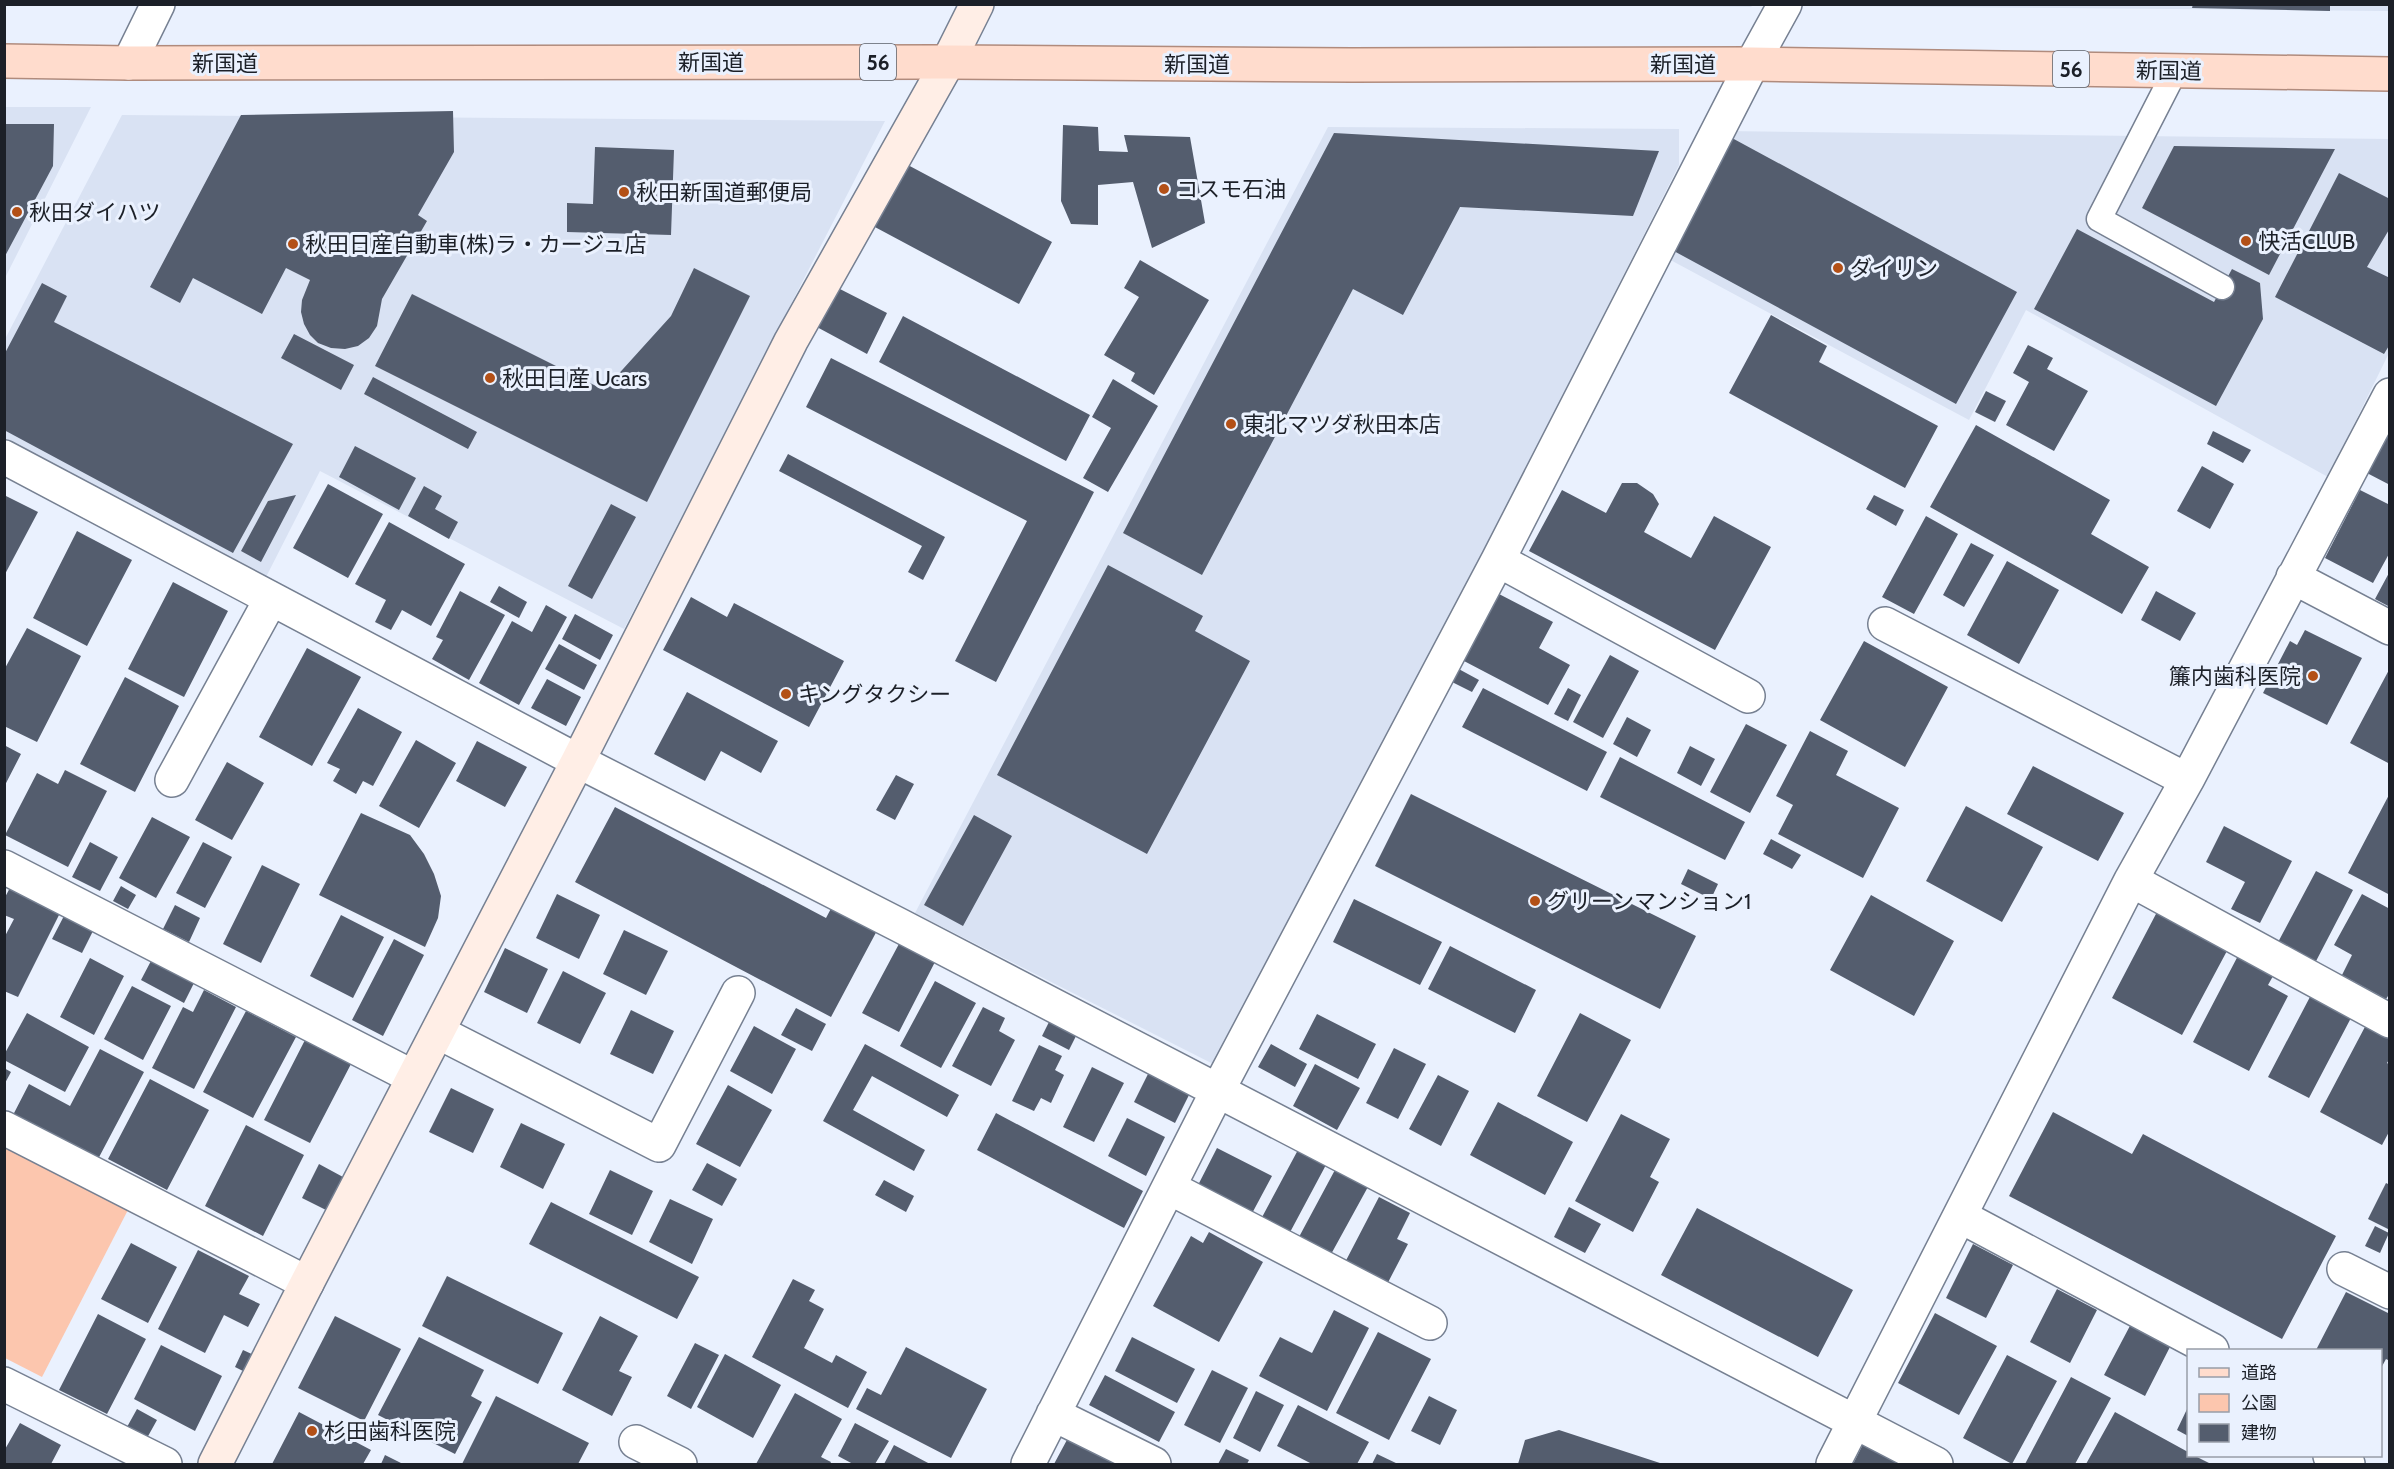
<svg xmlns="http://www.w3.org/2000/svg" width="2394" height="1469" viewBox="0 0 2394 1469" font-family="Cabin,'Noto Sans JP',sans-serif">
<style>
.built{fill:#d9e2f3}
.green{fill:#fcc6ae}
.building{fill:#545d6e}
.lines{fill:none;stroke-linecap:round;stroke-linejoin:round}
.lane-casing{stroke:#768092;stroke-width:27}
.street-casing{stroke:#768092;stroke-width:36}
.secondary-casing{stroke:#768092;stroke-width:36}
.primary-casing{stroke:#b08b7d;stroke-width:36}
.lane{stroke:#fff;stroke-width:24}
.street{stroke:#fff;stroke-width:33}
.secondary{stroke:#ffeee6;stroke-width:33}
.primary{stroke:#ffdccd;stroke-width:33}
.poi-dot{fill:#b35017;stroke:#eaf1fe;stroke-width:2}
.labels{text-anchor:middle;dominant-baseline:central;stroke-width:6;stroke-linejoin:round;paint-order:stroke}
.shield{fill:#eaf1fe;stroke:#5a5f68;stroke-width:1.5}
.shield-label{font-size:21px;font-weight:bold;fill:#1c2028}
.street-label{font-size:22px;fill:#1c2028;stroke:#eaf1fe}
.poi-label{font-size:22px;fill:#1c2028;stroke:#eaf1fe;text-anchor:start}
</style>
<rect width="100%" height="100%" fill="#eaf1fe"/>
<path class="built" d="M2389,4L2390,11L1836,6L1835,5Z
M1572,5H1755L1750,7Z
M5,107H91L5,278Z
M122,115L885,121L624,629L320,471L264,581L5,448L4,341Z
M1328,127L1679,129V165L1223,1069L915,913Z
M1725,131L2389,139V353L2328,477L2026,310L1969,420L1663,256Z"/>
<path class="green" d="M4,1142L130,1206L42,1377L5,1358Z"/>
<path class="building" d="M2193,4H2330V11L2192,8Z
M453,111L454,152L418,215L427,221L382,299L377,326L369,338L358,346L345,349L331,348L318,343L310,335L304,324L301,312L302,300L310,280L286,268L262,314L193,278L180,303L150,287L241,115Z
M4,124H54L53,166L4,258Z
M1063,125L1098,127L1099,151L1128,152L1124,135L1190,137L1205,223L1152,248L1133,182L1098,185V225L1071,224L1061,201Z
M1334,133L1659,151L1633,216L1460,207L1403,315L1353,289L1202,575L1123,533Z
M1732,138L2017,292L1956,404L1672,250Z
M2174,146L2335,149L2269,275L2142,208Z
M595,147L674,150L671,235L567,232V203L593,204Z
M906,164L1052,242L1019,304L873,226Z
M2339,173L2390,199V228L2367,267L2390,278V344L2384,354L2275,297Z
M2077,229L2214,302L2232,269L2260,283L2263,319L2216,406L2034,309Z
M1140,260L1209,300L1154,395L1131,381L1135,373L1104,355L1139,297L1124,288Z
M694,268L750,296L647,502L375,366L412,294L604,390L671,316Z
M42,283L67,296L54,322L293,444L233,553L4,430V355Z
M836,287L887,313L867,354L815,326Z
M1771,315L1827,346L1819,362L1938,426L1905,488L1729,393Z
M903,316L1090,415L1066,461L879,362Z
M294,334L354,365L341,390L281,358Z
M2028,345L2053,358L2047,369L2088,391L2054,451L2006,425L2029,382L2013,373Z
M831,358L1094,492L996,682L955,661L1027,521L806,407Z
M373,377L477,432L468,449L364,394Z
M1113,379L1158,406L1108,492L1083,478L1111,428L1092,417Z
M1986,391L2006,401L1995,422L1975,412Z
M1976,425L2110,500L2091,534L2149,567L2122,614L1930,507Z
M2390,425V485L2365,472Z
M2213,431L2251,450L2243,463L2207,444Z
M355,446L416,478L399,510L339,477Z
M788,454L945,537L923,580L908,572L922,546L779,471Z
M2202,466L2234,484L2210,529L2177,511Z
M1622,483H1637L1653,494L1659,504L1644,532L1691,558L1714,516L1771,547L1715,650L1529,551L1562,490L1606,513Z
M328,484L383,514L348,578L293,548Z
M424,486L442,496L435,509L458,522L449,539L408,516Z
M2360,490L2390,505V552L2373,583L2325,558Z
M4,495L38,512L4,576Z
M296,495L261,562L241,551L268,501Z
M1874,495L1904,510L1896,526L1866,509Z
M611,504L636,517L592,599L568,586Z
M1926,516L1958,534L1914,614L1882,597Z
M389,522L465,564L431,626L402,610L391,630L375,622L386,600L355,584Z
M77,531L132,560L87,646L33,618Z
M1971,543L1994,555L1964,607L1943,595Z
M2007,561L2059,590L2019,664L1967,635Z
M1108,565L1203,616L1195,631L1250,661L1147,854L997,775Z
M2390,571V607L2375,599Z
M173,582L228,611L184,697L128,669Z
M499,586L527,602L519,618L490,602Z
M460,591L505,615L469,680L432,659L443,640L436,637Z
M2156,591L2196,613L2180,641L2141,620Z
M1499,594L1553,622L1539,648L1570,665L1548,705L1464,661Z
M691,597L727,617L734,603L844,661L809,727L663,650Z
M546,605L567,617L519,705L479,683L512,621L532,632Z
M575,614L613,635L600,660L562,639Z
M27,628L81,656L37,742L4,726V670Z
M2305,630L2362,658L2327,725L2263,693L2290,641L2297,645Z
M1864,641L1948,687L1905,767L1820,720Z
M559,644L597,665L584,690L545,669Z
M307,648L361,677L312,766L259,737Z
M1610,655L1639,671L1603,738L1573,722Z
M1455,667L1479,680L1472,692L1448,680Z
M2390,668V764L2350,743Z
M125,677L179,706L135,792L80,764Z
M547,679L581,697L566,726L531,708Z
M1483,688L1607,752L1587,791L1462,727Z
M1568,688L1581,695L1568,721L1554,714Z
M687,692L778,741L761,773L721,751L705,781L654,754Z
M358,708L402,732L373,786L363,781L356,794L333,781L340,769L327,763Z
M1627,717L1651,730L1637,757L1613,744Z
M1746,724L1787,745L1750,813L1710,792Z
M1810,731L1848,751L1836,775L1899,808L1863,878L1778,834L1793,805L1776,796Z
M416,740L456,763L419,828L379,806Z
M477,741L527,767L505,807L456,781Z
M4,745L21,754L4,787Z
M1690,746L1715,759L1701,786L1677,773Z
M1620,757L1745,822L1725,860L1600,797Z
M227,762L264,783L232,840L195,820Z
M2033,766L2124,813L2098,861L2007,814Z
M65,770L107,791L68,867L5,835L37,773L58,784Z
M896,775L914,784L895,820L876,810Z
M2390,793V895L2348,873Z
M1411,794L1696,936L1660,1009L1375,866Z
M1966,806L2043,847L2002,922L1926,881Z
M615,807L826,918L835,901L880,925L831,1017L575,882Z
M361,813L410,835L424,854L434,874L441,896L438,918L425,947L319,895Z
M974,815L1012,836L963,926L924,905Z
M152,817L190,837L156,898L119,878Z
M2224,826L2292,861L2260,923L2231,909L2245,882L2206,862Z
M1771,839L1801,855L1792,869L1763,854Z
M90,842L118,857L100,891L72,877Z
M203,842L232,857L205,908L176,893Z
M262,865L300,884L261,963L223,944Z
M1688,869L1718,884L1711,899L1681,884Z
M2316,871L2353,890L2314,965L2276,946Z
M11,886L61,911L18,997L4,991V938L14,919L4,915V899Z
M121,886L136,895L128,909L113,901Z
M557,894L600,915L579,959L536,938Z
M2362,894L2390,909V993L2386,999L2342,975L2352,955L2334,945Z
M1871,895L1954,941L1914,1016L1830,970Z
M1354,899L1442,942L1420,985L1333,942Z
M175,905L200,918L189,942L163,929Z
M2157,912L2228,949L2182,1035L2112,998Z
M65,914L94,929L82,953L52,939Z
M341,915L384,937L353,998L310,976Z
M624,930L668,951L646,995L603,974Z
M394,939L424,955L383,1036L352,1020Z
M900,942L936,960L899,1032L862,1013Z
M1450,946L1536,990L1515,1033L1428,989Z
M505,948L548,969L527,1013L484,992Z
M2241,950L2277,969L2268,985L2288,996L2249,1071L2193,1042Z
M90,958L124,976L94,1035L60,1017Z
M152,959L195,981L184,1003L141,980Z
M563,971L606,993L580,1044L537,1023Z
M935,981L976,1003L941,1068L900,1046Z
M132,986L171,1006L143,1060L104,1039Z
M204,990L236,1007L194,1089L152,1068L183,1007L193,1012Z
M2311,995L2352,1016L2309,1098L2268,1077Z
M983,1007L1005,1018L999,1031L1015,1040L991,1086L952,1066Z
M796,1008L826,1024L812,1051L781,1035Z
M631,1010L674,1031L653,1074L610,1054Z
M246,1011L296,1037L253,1118L203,1092Z
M1054,1012L1081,1026L1069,1050L1042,1036Z
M27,1013L89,1047L65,1092L4,1060V1055Z
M1580,1013L1631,1040L1587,1122L1537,1096Z
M1317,1014L1376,1044L1358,1079L1299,1049Z
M2367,1023L2390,1035V1058L2387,1063L2390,1065V1130L2382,1145L2320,1112Z
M754,1026L796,1049L772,1094L730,1071Z
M305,1040L351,1064L310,1143L264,1120Z
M865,1044L959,1095L947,1117L872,1076L853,1110L925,1150L914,1171L823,1121Z
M1271,1044L1307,1064L1295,1087L1258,1067Z
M1039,1045L1062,1056L1055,1070L1064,1075L1051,1103L1041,1098L1034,1111L1012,1101Z
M1394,1048L1426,1064L1398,1119L1366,1103Z
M100,1049L144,1072L97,1161L12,1117L29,1084L70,1106Z
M1315,1064L1360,1088L1337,1130L1293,1106Z
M1152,1066L1193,1087L1175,1123L1134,1102Z
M1092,1067L1124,1083L1094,1142L1063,1127Z
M4,1068L11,1072L4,1085Z
M1438,1075L1469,1091L1441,1146L1409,1129Z
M150,1079L209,1110L167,1190L108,1159Z
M728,1085L772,1110L740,1167L696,1144Z
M451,1088L494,1109L473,1153L429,1132Z
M1498,1102L1573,1142L1545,1195L1470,1155Z
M2053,1112L2132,1154L2143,1134L2336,1236L2282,1339L2009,1196Z
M996,1113L1143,1191L1124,1228L977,1150Z
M1621,1114L1670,1139L1650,1177L1659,1182L1633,1232L1575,1201Z
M1127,1118L1165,1137L1146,1176L1108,1156Z
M521,1123L565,1144L543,1189L500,1167Z
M246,1125L304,1155L263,1236L205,1206Z
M1217,1148L1272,1176L1249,1219L1195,1191Z
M1299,1148L1327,1163L1288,1236L1260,1221Z
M707,1163L737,1179L722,1206L692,1190Z
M319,1164L343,1177L326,1210L302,1198Z
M1336,1168L1369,1185L1324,1267L1292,1250Z
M610,1170L653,1191L632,1235L589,1214Z
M884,1180L914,1196L906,1212L875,1195Z
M2386,1183L2390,1185V1230L2368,1219Z
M1379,1197L1410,1213L1397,1239L1408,1244L1382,1294L1340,1272Z
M670,1199L713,1219L692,1264L649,1242Z
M551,1202L699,1277L677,1319L529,1244Z
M1569,1207L1601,1224L1585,1253L1554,1237Z
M1697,1208L1853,1290L1818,1357L1661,1275Z
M2375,1226L2389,1233L2380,1253L2365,1246Z
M1209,1232L1263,1262L1219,1342L1153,1306L1191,1236L1203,1243Z
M131,1243L177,1267L148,1323L101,1299Z
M1973,1244L2013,1265L1986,1318L1946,1298Z
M198,1250L249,1276L239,1294L260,1304L248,1327L224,1315L205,1353L158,1329Z
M447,1276L563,1333L538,1384L422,1326Z
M793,1279L815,1290L809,1301L824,1309L804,1348L832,1363L836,1355L867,1372L848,1408L752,1357Z
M2057,1289L2097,1310L2070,1363L2030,1342Z
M2346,1292L2390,1314V1361L2386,1359L2380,1370V1350H2316Z
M1334,1310L1369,1328L1327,1411L1259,1376L1280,1337L1312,1353Z
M1935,1313L1997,1346L1959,1415L1898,1383Z
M98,1314L146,1339L107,1414L59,1390Z
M335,1316L401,1349L364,1421L298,1388Z
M600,1316L638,1336L619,1371L632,1377L612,1416L562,1390Z
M2132,1322L2172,1343L2145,1396L2104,1375Z
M1378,1332L1431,1359L1389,1440L1336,1413Z
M419,1337L484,1370L471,1396L482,1402L455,1454L378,1415Z
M1132,1337L1195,1369L1177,1403L1115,1371Z
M695,1343L719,1355L691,1409L667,1396Z
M161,1345L222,1376L195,1431L134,1399Z
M906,1347L987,1389L951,1458L856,1409L867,1388L881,1395Z
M243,1350L260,1358L251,1375L235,1367Z
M725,1354L781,1385L753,1438L697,1407Z
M2007,1355L2057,1381L2012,1464L1963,1438Z
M1212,1370L1248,1388L1220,1443L1184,1425Z
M1105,1375L1175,1412L1159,1442L1089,1405Z
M2071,1377L2111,1398L2075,1464H2025Z
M1256,1391L1284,1405L1260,1452L1233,1438Z
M795,1393L842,1419L821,1457L831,1462L830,1464H756Z
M496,1396L589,1443L578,1464H462Z
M1429,1396L1457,1410L1440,1445L1411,1431Z
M1298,1405L1369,1442L1357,1464H1312L1277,1446Z
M2188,1407V1436L2177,1430Z
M137,1409L157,1420L147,1438L127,1427Z
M299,1412L371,1450L363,1464H272Z
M2115,1412L2188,1452V1456H2195L2211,1464H2086Z
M20,1423L61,1445L51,1464H4V1451Z
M855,1423L889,1441L875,1464H853L838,1456Z
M1559,1430L1663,1464H1518L1525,1440Z
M1068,1438L1113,1462L1112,1464H1054Z
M1863,1444L1902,1464H1853Z
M894,1445L930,1464H884Z
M1226,1449L1249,1460L1247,1464H1218Z
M1377,1454L1398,1464H1372Z
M385,1455L403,1464H381Z"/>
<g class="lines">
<defs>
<path id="lane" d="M2175,71L2099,219L2222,287"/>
<path id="street" d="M129,63L158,4
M4,457L578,761L899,925L1936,1464
M1498,560L1748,696
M2293,577L2390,628
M1885,624L2187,780
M172,780L271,599
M4,867L413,1077
M2131,880L2390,1021
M438,1032L659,1145L738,993
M4,1128L307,1283
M1170,1188L1430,1323
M1960,1216L2212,1350
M2344,1269L2390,1292
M4,1384L165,1464
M1053,1414L1154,1464
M636,1442L680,1464
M2330,1456L2348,1464
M1028,1464L1218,1090L1498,560L1752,64L1785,4
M1833,1464L2131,880L2187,780L2390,395"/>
<path id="secondary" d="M215,1464L307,1283L578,761L791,341L948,62L977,4"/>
<path id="primary" d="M4,61L129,63L948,62L1352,65L1752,64L2390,74"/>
</defs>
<use href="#lane" class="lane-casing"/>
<use href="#street" class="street-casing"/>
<use href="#secondary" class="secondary-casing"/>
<use href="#primary" class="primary-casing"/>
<use href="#lane" class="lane"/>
<use href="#street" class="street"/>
<use href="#secondary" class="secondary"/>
<use href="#primary" class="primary"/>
</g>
<g class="poi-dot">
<circle cx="1164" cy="189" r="6"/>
<circle cx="624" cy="192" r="6"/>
<circle cx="17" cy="212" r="6"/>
<circle cx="2246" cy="241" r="6"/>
<circle cx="293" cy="244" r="6"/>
<circle cx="1838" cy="268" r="6"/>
<circle cx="490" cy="378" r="6"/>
<circle cx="1231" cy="424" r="6"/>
<circle cx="2313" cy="676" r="6"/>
<circle cx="786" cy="694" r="6"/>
<circle cx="1535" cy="901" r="6"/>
<circle cx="312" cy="1431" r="6"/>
</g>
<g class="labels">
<g class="shield">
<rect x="860" y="44" width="36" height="36" rx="4.5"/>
<rect x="2053" y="51" width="36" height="36" rx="4.5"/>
</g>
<g class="shield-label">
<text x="878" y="62">56</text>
<text x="2071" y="69">56</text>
</g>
<g class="street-label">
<text x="711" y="62">新国道</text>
<text x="225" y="63">新国道</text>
<text x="1197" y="64">新国道</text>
<text x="1683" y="64">新国道</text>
<text transform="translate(2169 71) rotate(1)">新国道</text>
</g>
<g class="poi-label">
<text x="1176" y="189">コスモ石油</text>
<text x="636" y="192">秋田新国道郵便局</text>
<text x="29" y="212">秋田ダイハツ</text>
<text x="2258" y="241">快活CLUB</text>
<text x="305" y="244">秋田日産自動車(株)ラ・カージュ店</text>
<text x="1850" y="268">ダイリン</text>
<text x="502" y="378">秋田日産 Ucars</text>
<text x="1243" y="424">東北マツダ秋田本店</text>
<text x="2301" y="676" text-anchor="end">簾内歯科医院</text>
<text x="798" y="694">キングタクシー</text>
<text x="1547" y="901">グリーンマンション1</text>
<text x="324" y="1431">杉田歯科医院</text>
</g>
</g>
<rect width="2394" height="1469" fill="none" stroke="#1c2028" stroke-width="12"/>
<rect x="2187" y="1349" width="195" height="108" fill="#eaf1fe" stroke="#989da8" stroke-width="1.5"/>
<rect x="2199" y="1368" width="30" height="9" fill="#ffdccd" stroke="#989da8" stroke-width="1.5"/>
<text x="2241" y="1379" font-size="18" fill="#1c2028">道路</text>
<rect x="2199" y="1394" width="30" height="18" fill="#fcc6ae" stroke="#989da8" stroke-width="1.5"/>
<text x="2241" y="1409" font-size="18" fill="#1c2028">公園</text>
<rect x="2199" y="1424" width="30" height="18" fill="#545d6e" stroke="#989da8" stroke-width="1.5"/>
<text x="2241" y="1439" font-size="18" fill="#1c2028">建物</text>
</svg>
